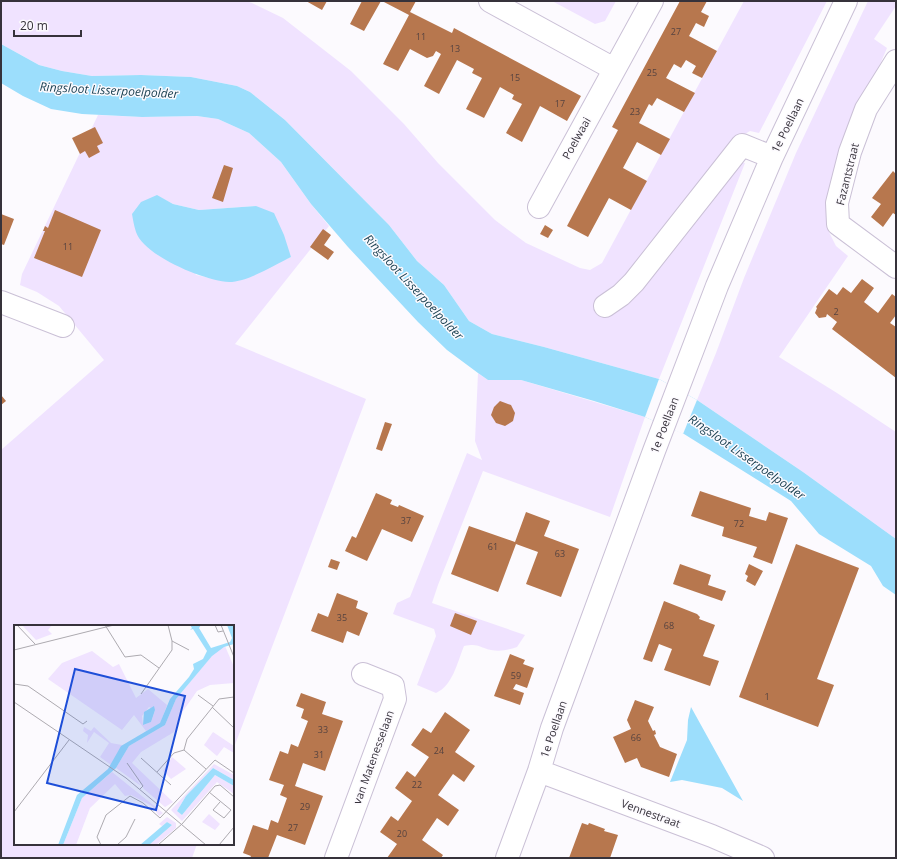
<svg xmlns="http://www.w3.org/2000/svg" width="897" height="859" viewBox="0 0 897 859" font-family="'Open Sans',sans-serif">
<style>
.green{fill:#f0e3ff;fill-rule:evenodd}
.water{fill:#9cdefc}
.pier{fill:#fcfafe}
.building{fill:#b7774e}
.lines{fill:none;stroke-linecap:round;stroke-linejoin:round}
.minor-casing{stroke:#cac0d6;stroke-width:24}
.minor{stroke:#fff;stroke-width:22}
.labels{text-anchor:middle;dominant-baseline:central;stroke-width:3;stroke-linejoin:round;paint-order:stroke}
.number-label{font-size:9px;fill:#564340}
.street-label{font-size:11px;fill:#36323b;stroke:#fcfafe}
.water-label{font-size:12px;font-style:italic;fill:#1d4354;stroke:#fcfafe}
.inset-road{fill:none;stroke:#adaab0;stroke-width:1}
.view{fill:#1d4ed8;fill-opacity:0.15;stroke:#1d4ed8;stroke-width:2}
.inset-edge{fill:none;stroke:#36323b;stroke-width:2}
</style>
<rect width="100%" height="100%" fill="#fcfafe"/>
<path class="green" d="M1,1H246L252,3L283,18L351,71L404,124L438,163L495,220L526,243L580,268L590,270L602,263L744,1H827L759,133L750,131L740,137L609,312L625,306L738,162L745,163L659,379L544,347L492,334L469,321L444,285L417,261L389,225L285,120L250,92L237,86L191,77L141,75L92,76L62,71L39,65L1,44Z
M552,1H616L605,21L595,24Z
M868,1H896V6L874,39L887,48L855,123L827,214L829,232L836,246L848,256L779,357L837,393L896,432V539L803,472L697,400L716,353L744,278L796,153Z
M98,115L142,117L197,116L218,119L249,133L281,162L311,204L329,226L235,344L366,399L233,750V626H15V844H197L192,858H1V450L104,360L59,306L37,292L20,285L22,274ZM157,196L173,204L199,210L256,206L291,257L230,282L196,275Z
M478,373L488,380H521L645,417L610,517L483,471L438,585L432,603L525,635L517,647C508,650 500,652 491,650C478,647 479,643 464,646C457,663 453,685 436,693L417,685L436,636L434,629L393,614L397,603L410,597L467,453L482,460L475,441Z"/>
<path class="water" d="M1,44L39,65L62,71L92,76L141,75L191,77L237,86L250,92L285,120L389,225L417,261L444,285L469,321L492,334L544,347L659,379L697,400L803,472L896,539V595L883,586L871,566L819,534L791,501L684,434L645,417L594,401L521,380H488L478,373L447,350L418,322L348,247L311,204L281,162L249,133L218,119L197,116L142,117L82,114L51,109L23,96L1,83Z
M157,195L173,204L199,210L256,206L274,213L284,235L291,257C274,265 248,282 229,282C205,281 144,256 136,232C134,226 133,220 132,214L141,202Z
M691,707L743,801L722,788L682,780L670,782L687,740L688,720Z"/>
<path class="pier" d="M659,379L697,400L683,434L645,417Z"/>
<path class="building" d="M306,1H327L322,10Z
M362,1H381L364,31L350,24Z
M382,1H416L410,12L452,33L454,28L581,96L567,121L540,106L522,142L506,133L522,104L512,99L514,95L500,87L484,118L466,109L482,78L472,73L474,69L457,60L439,94L424,86L441,54L436,51L433,56L427,58L410,49L398,71L383,64L409,15Z
M680,1H707L701,12L709,16L704,27L696,23L689,36L717,51L702,78L692,73L696,66L686,60L681,68L674,64L666,78L695,93L684,112L657,98L652,106L649,104L639,123L670,139L661,155L637,142L623,168L647,181L631,210L609,198L588,237L567,226L618,130L612,127Z
M95,127L103,143L97,146L100,152L89,158L85,151L80,154L72,138Z
M224,165L233,168L223,202L212,198Z
M893,171L896,174V215L893,213L883,227L871,217L881,204L872,198Z
M55,210L101,230L82,277L34,258L45,231H43L45,226L48,228Z
M1,214L14,219L4,245L1,244Z
M545,225L553,230L548,238L540,234Z
M323,229L331,235L324,245L334,252L328,260L310,247Z
M862,279L874,288L864,302L878,313L892,294L896,297V315L890,323L896,327V378L832,329L837,322L827,314L826,317L819,318L815,313L817,308L816,307L829,289L837,295L843,287L851,293Z
M1,395L6,401L1,405Z
M500,401L511,405L515,413L513,421L505,426L496,423L491,415L494,407Z
M385,422L392,424L382,451L376,449Z
M700,491L751,508L749,516L766,521L769,512L788,518L772,564L753,557L757,547L722,536L724,527L691,516Z
M376,493L392,500L390,504L398,507L399,505L424,516L412,542L382,529L367,561L345,551L352,536L356,538Z
M526,512L550,521L544,536L579,549L561,597L526,584L538,552L516,544L498,592L451,574L469,526L515,542Z
M796,544L859,568L817,679L834,685L818,727L739,697Z
M331,559L340,562L337,570L328,567Z
M680,564L711,575L708,585L726,591L722,601L673,584Z
M749,564L763,571L755,586L746,581L748,576L745,574Z
M337,593L358,601L356,608L368,613L359,636L347,631L343,643L311,631L318,613L328,617Z
M664,601L697,614L700,617L699,619L715,625L703,656L719,661L710,686L664,670L672,649L659,644L652,662L643,659Z
M455,613L477,621L471,635L450,626Z
M510,654L525,660L523,664L534,668L527,688L516,684L513,689L524,693L520,705L494,696Z
M301,693L326,702L322,714L343,721L325,771L303,763L295,786L323,796L305,845L277,835L268,858H250L251,856L243,853L253,825L268,830L271,820L278,823L287,798L280,795L284,785L269,780L280,751L288,754L291,744L298,747L308,721L301,718L304,709L296,706Z
M635,700L654,707L648,721L653,731L655,730L656,734L654,735L660,747L677,754L669,777L641,767L637,758L625,763L613,737L631,729L627,720Z
M445,712L470,730L455,752L475,766L464,782L453,774L438,795L459,810L448,826L437,818L422,840L443,855L441,858H387L397,844L380,832L391,816L398,821L412,801L395,788L407,771L415,777L429,757L411,745L423,728L431,733Z
M582,823L588,825L589,823L605,829L604,831L618,835L610,858H569Z"/>
<g class="lines">
<defs>
<path id="minor" d="M490,1L614,69
M896,61L866,109L850,152L837,203L838,224L896,267
M539,207L652,1
M1,302L63,326
M605,306L621,295L634,282L742,145L772,157
M539,771L712,836L763,858
M336,858L395,699L393,686L363,674
M507,858L539,771L552,728L654,451L717,286L772,157L846,1"/>
</defs>
<use href="#minor" class="minor-casing"/>
<use href="#minor" class="minor"/>
</g>
<g class="labels">
<g class="number-label">
<text x="676" y="31">27</text>
<text x="421" y="36">11</text>
<text x="455" y="48">13</text>
<text x="652" y="72">25</text>
<text x="515" y="77">15</text>
<text x="560" y="103">17</text>
<text x="635" y="111">23</text>
<text x="68" y="246">11</text>
<text x="836" y="311">2</text>
<text x="406" y="520">37</text>
<text x="739" y="523">72</text>
<text x="493" y="546">61</text>
<text x="560" y="553">63</text>
<text x="342" y="617">35</text>
<text x="669" y="625">68</text>
<text x="516" y="675">59</text>
<text x="767" y="696">1</text>
<text x="323" y="729">33</text>
<text x="636" y="737">66</text>
<text x="439" y="750">24</text>
<text x="319" y="754">31</text>
<text x="417" y="784">22</text>
<text x="305" y="806">29</text>
<text x="293" y="827">27</text>
<text x="402" y="833">20</text>
</g>
<g class="street-label">
<text transform="translate(787 125) rotate(-64)">1e Poellaan</text>
<text transform="translate(576 138) rotate(-61)">Poelwaai</text>
<text transform="translate(847 174) rotate(-76)">Fazantstraat</text>
<text transform="translate(664 425) rotate(-69)">1e Poellaan</text>
<text transform="translate(553 729) rotate(-71)">1e Poellaan</text>
<text transform="translate(373 757) rotate(-70)">van Matenesselaan</text>
<text transform="translate(651 813) rotate(20)">Vennestraat</text>
</g>
<g class="water-label">
<text transform="translate(109 90) rotate(3)">Ringsloot Lisserpoelpolder</text>
<text transform="translate(414 287) rotate(47)">Ringsloot Lisserpoelpolder</text>
<text transform="translate(747 457) rotate(35)">Ringsloot Lisserpoelpolder</text>
</g>
</g>
<g transform="translate(14 625)">
<rect width="220" height="220" fill="#fcfafe"/>
<path d="M8,0H38L34,5L38,9L22,15ZM211,21L220,42V58L196,60L183,66L169,86L160,107L127,127L118,138L159,177L151,182L130,164L112,139L127,161L102,143L115,121L151,100L162,74L200,28ZM78,26L99,42L105,39L122,73L134,64L153,80L146,99L132,106L120,90L108,105L34,54L48,38ZM135,82L141,85L137,97L129,100L128,91ZM70,102L77,106L80,102L97,118L108,120L97,140L86,132L95,118L80,107L73,118L74,110L69,106ZM199,107L220,121V128L210,122L203,131L190,120ZM158,132L172,144L157,154L149,146ZM200,139L220,150V155L199,143L172,171L163,186L168,190L201,150L220,161V169L203,157L168,196L157,185ZM98,147L149,188L145,191L138,181L117,170L111,171L101,159L76,183L62,220H49L68,173ZM195,189L206,199L201,205L188,197ZM153,192L162,198V203L142,220H135L158,200L153,197L148,201L145,199Z" fill="#f0e3ff" fill-rule="evenodd"/>
<path d="M176,0H187L185,3L197,23L216,17L218,13L213,0H220V19L210,22L198,31L162,74L151,100L115,121L102,143L68,173L49,220H44L63,170L94,144L107,121L146,98L156,74L175,52L180,44L179,39L189,34L193,26L179,4L176,5L178,3ZM140,81L141,85L137,97L129,100L130,87ZM199,143L220,155V161L201,150L168,190L163,186L172,171ZM153,197L158,200L135,220H126Z" fill="#9cdefc"/>
<path class="inset-road" d="M3,0L21,19M91,0L111,32L127,30L145,43M201,0L204,7L209,6M207,0L220,32M158,16L175,25M0,25L100,0M0,59L14,61L69,99L73,96M127,69L158,25V16L154,0M184,70L199,81M0,77L112,153L192,220M198,82L220,103M170,125L173,114L205,74L220,72M127,133L157,160M113,138L129,161L126,164M143,147L160,128L170,125L192,144M195,167L217,185L210,193L199,185L206,177M0,187L55,115M87,220L83,212L92,190L116,171L129,178L146,193L201,135L220,148M103,220L112,212L121,194M144,220L168,199L201,161L206,160L220,172M205,220L220,202"/>
<path class="view" d="M61,44L171,71L142,185L33,158Z"/>
<rect width="220" height="220" class="inset-edge"/>
</g>
<rect width="897" height="859" fill="none" stroke="#36323b" stroke-width="4"/>
<path d="M14 30v6h67v-6" fill="none" stroke="#36323b" stroke-width="2"/>
<text x="20" y="30" font-size="12" fill="#36323b" stroke="#fcfafe" stroke-width="3" paint-order="stroke">20 m</text>
</svg>
